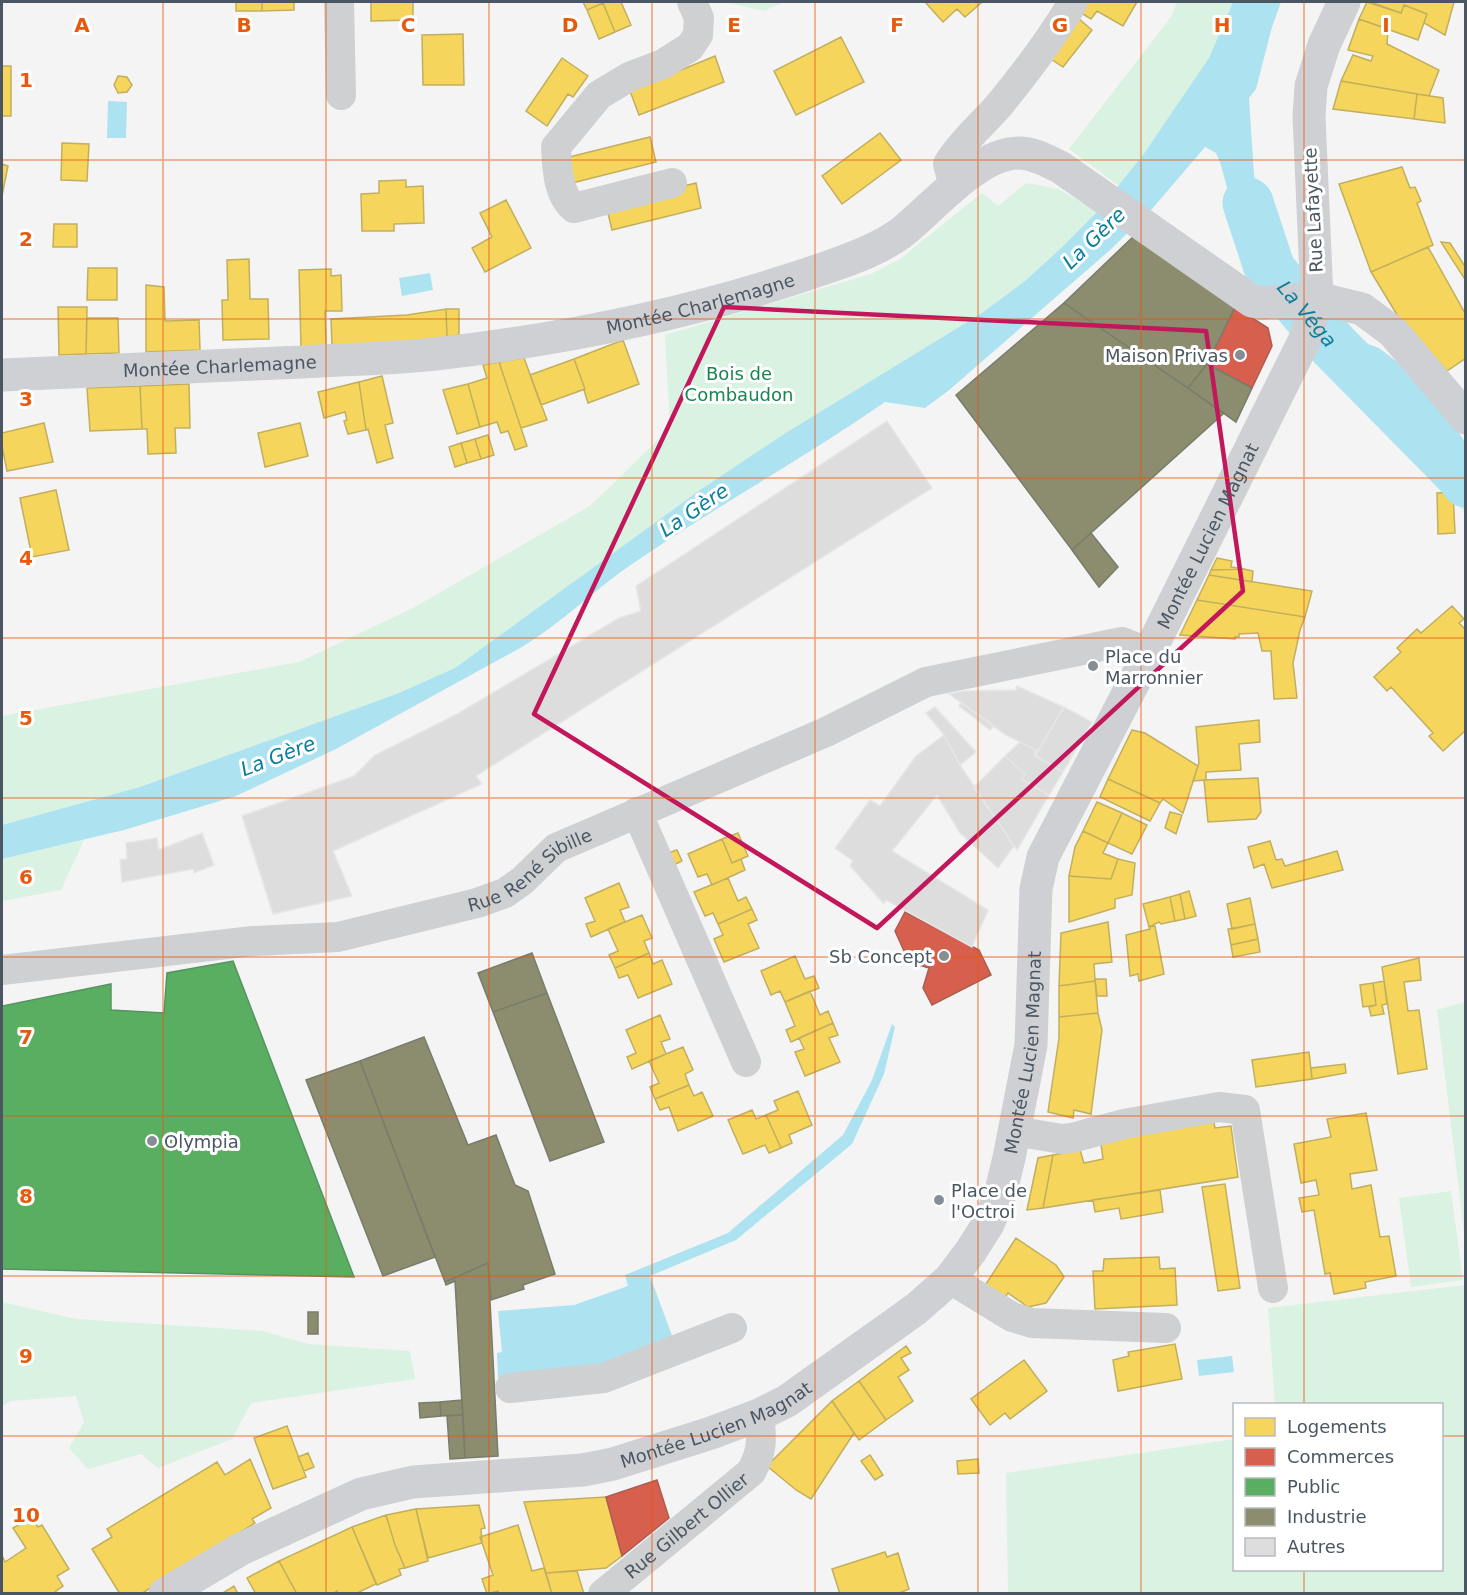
<svg xmlns="http://www.w3.org/2000/svg" width="1467" height="1595" viewBox="0 0 1467 1595" font-family="'DejaVu Sans',sans-serif">
<style>
.green{fill:#d9f2e2}
.water{fill:#ade2f0}
.homes{fill:#f6d55c;stroke:#c2af5e;stroke-width:1.5}
.shops{fill:#d6604d;stroke:#ac5d53;stroke-width:1.5}
.public{fill:#5aae61;stroke:#559461;stroke-width:1.5}
.industry{fill:#8c8c6e;stroke:#787c6a;stroke-width:1.5}
.lines{fill:none;stroke-linecap:round;stroke-linejoin:round}
.river{stroke:#ade2f0;stroke-width:51}
.building{fill:#ddddde;stroke:#e5e6e7;stroke-width:1.5}
.street{stroke:#ced0d2;stroke-width:30}
.secondary{stroke:#ced0d4;stroke-width:33}
.marked{fill:none;stroke:#c2185b;stroke-width:4.5;stroke-linejoin:round}
.grid{fill:none;stroke:#e8590c;stroke-width:1.5;stroke-opacity:0.55}
.poi-dot{fill:#868d94;stroke:#fff;stroke-width:2}
.labels{text-anchor:middle;dominant-baseline:central;stroke-width:6;stroke-linejoin:round;paint-order:stroke}
.street-label{font-size:18px;fill:#4a5661;stroke:#fff}
.poi-label{font-size:18px;fill:#4a5661;stroke:#fff;text-anchor:start}
.park-label{font-size:18px;fill:#16864e;stroke:#fff}
.water-label{font-size:20px;font-style:italic;fill:#0b7e9c;stroke:#fff}
.grid-label{font-size:20px;text-anchor:middle;font-weight:bold;fill:#e8590c;stroke:#fff;stroke-width:6;stroke-linejoin:round;paint-order:stroke}
</style>
<rect width="100%" height="100%" fill="#f4f4f4"/>
<path class="green" d="M725,2H784L764,11Z
M1177,2H1233L1209,58L1143,155L1119,186L1069,149L1171,17Z
M1026,183L1058,189L1098,211L1059,250L1025,281L982,313L784,434L700,490L455,668L399,693L140,787L2,825V716L299,662L413,608L590,506L670,428L665,335L871,274L900,259L982,193L998,206Z
M1426,431L1459,433L1465,441V514L1415,441Z
M84,840L61,890L2,901V859Z
M1465,1002H1466L1465,1240L1437,1010Z
M1451,1191L1463,1280L1411,1287L1399,1198Z
M1465,1285V1593H1008L1006,1473L1234,1439V1570H1442V1404H1275L1268,1308Z
M2,1302L76,1319L262,1331L309,1344L410,1351L415,1379L251,1403L232,1439L158,1468L141,1454L88,1469L69,1448L84,1422L76,1396L11,1401L2,1406Z"/>
<path class="water" d="M1233,2H1281L1272,27L1256,89L1249,98L1254,175L1273,268L1268,271L1245,252L1220,162L1216,153L1205,147L1152,209L1109,251L948,391L925,408L885,402C804,458 717,506 635,562C596,588 563,622 522,647L336,749L236,796L124,830L2,859V825L140,787L399,693L455,668L700,490L784,434L982,313L1025,281L1059,250L1098,211L1143,155L1209,58Z
M108,101L127,102L126,138H107Z
M430,273L433,290L402,296L399,278Z
M1357,340L1379,348L1396,361L1459,433L1465,443V489L1336,353L1333,345Z
M892,1024L895,1027L884,1074L852,1144L736,1240L650,1276L674,1341L589,1373L498,1378L497,1353L502,1352L498,1311L574,1305L628,1286L625,1275L728,1233L843,1135L872,1080Z
M1232,1356L1234,1372L1199,1376L1197,1360Z"/>
<path class="homes" d="M236,2H262V11H236Z
M262,2H294V10L262,11Z
M371,2H413V20L371,21Z
M583,2H603V3L587,10Z
M606,2H621L631,25L615,32L603,3Z
M925,2H982L965,17L957,9L943,22Z
M1077,2H1137L1123,26L1097,11L1091,19L1073,8Z
M1367,2L1401,13L1404,5L1427,14L1418,40L1359,19Z
M1370,2H1454L1445,35L1424,23L1427,14L1404,5L1401,13Z
M603,3L615,32L599,39L587,10Z
M1071,12L1092,30L1063,67L1042,53Z
M1359,19L1388,29L1387,44L1439,70L1429,96L1341,81L1353,55L1371,61L1373,56L1348,50Z
M463,34L464,85H423L422,35Z
M841,37L864,82L796,115L774,71Z
M715,56L724,82L639,115L630,91Z
M562,58L588,76L573,97L568,94L547,126L526,111Z
M2,66H11V116H2Z
M118,76L127,77L132,85L127,92L118,93L114,85Z
M1341,81L1417,94L1414,119L1333,109Z
M1417,94L1443,98L1445,123L1414,119Z
M880,133L901,160L842,204L822,176Z
M650,137L656,162L572,183L565,158Z
M62,143L89,144L87,181L61,180Z
M2,164L8,166L2,196Z
M1402,167L1410,188L1415,187L1421,201L1417,203L1433,245L1371,272L1339,184Z
M406,180V187L423,186L424,223L394,224V231H362L361,194L379,193V181Z
M696,183L701,208L612,230L606,205Z
M506,200L531,248L485,272L472,248L492,237L480,213Z
M54,224H77V247H53Z
M1441,242L1450,243L1466,268V281Z
M1428,247L1466,315V358L1447,371L1399,318L1371,272Z
M249,259L250,299H268L269,339L223,340L222,300H228L227,260Z
M88,268H117V300H87Z
M331,269V276L341,275L342,311H325L326,346L301,347L299,270Z
M146,285L164,287L165,321L199,320L200,350L146,352Z
M58,307H87L86,354L59,355Z
M446,309L447,337L409,342L332,346L331,319L407,315Z
M446,309H459V335L447,337Z
M87,318H118L119,353L86,354Z
M623,340L639,384L588,403L584,390L585,389L574,359Z
M524,358L547,420L521,428L499,362Z
M574,359L585,389L541,405L530,375Z
M499,362L527,446L515,450L508,431L501,433L497,422L480,427L468,384L487,378L483,365Z
M382,376L393,423L385,425L393,458L377,463L368,429L366,430L359,382Z
M359,382L366,430L348,434L344,421L347,420L345,412L324,418L318,392Z
M189,384L190,428H175L176,453L148,454L147,429H142L140,386Z
M468,384L480,427L457,434L443,390Z
M140,386L142,429L90,431L87,388Z
M44,423L53,462L7,471L2,446V433Z
M300,423L308,456L265,467L258,433Z
M488,435L494,455L481,459L475,439Z
M475,439L481,459L467,463L461,443Z
M461,443L467,463L455,467L449,447Z
M56,490L69,550L32,557L20,498Z
M1453,492L1455,533L1438,534L1437,493Z
M1217,558L1232,561L1231,567L1244,569L1211,570Z
M1244,569L1253,571L1252,582L1209,575L1211,570Z
M1209,575L1312,591L1305,617L1197,600Z
M1197,600L1305,617L1300,630L1293,663L1297,698L1274,699L1271,651H1262L1258,633L1239,634V637H1235V639L1180,635Z
M1452,606L1464,619L1459,623L1466,630V730L1443,751L1429,736L1433,733L1391,687L1387,691L1374,677L1401,652L1397,648L1417,629L1421,633Z
M1259,720L1260,742L1239,744L1241,770L1206,772V780L1193,781L1199,763L1196,727Z
M1132,730L1145,733L1198,766L1183,813L1163,799L1160,803L1108,779Z
M1258,778L1261,812L1256,819L1208,822L1204,780Z
M1108,779L1160,803L1150,821L1100,797Z
M1097,802L1122,813L1108,843L1083,831Z
M1170,812L1182,815L1176,834L1165,828Z
M1122,813L1147,825L1132,854L1108,843Z
M1083,831L1108,843L1103,853L1118,859L1111,879L1069,876L1075,847Z
M738,833L748,856L732,863L722,839Z
M722,839L732,863L741,859L745,870L712,885L707,874L698,877L688,854Z
M1270,841L1276,860L1282,859L1285,866L1337,851L1343,870L1272,888L1264,864L1254,868L1248,847Z
M677,850L682,861L674,865L668,853Z
M1118,859L1135,863L1132,895L1115,899V908L1069,922V876L1111,879Z
M728,878L738,901L746,897L752,909L718,924L713,913L705,916L694,892Z
M619,883L629,907L620,910L625,922L591,937L586,924L595,921L585,898Z
M1189,891L1196,916L1185,919L1180,894Z
M1180,894L1185,919L1175,921L1170,897Z
M1170,897L1175,921L1161,924L1159,922L1149,927L1143,904Z
M1250,898L1255,924L1232,929L1227,904Z
M752,909L757,920L748,924L759,948L724,962L714,939L723,935L718,924Z
M642,915L652,938L644,941L649,953L615,968L609,955L618,951L608,929Z
M1108,922L1112,962L1094,964L1095,981L1059,986L1061,933Z
M1255,924L1258,939L1231,945L1228,929Z
M1155,926L1164,974L1139,981L1138,974L1130,976L1126,935L1150,929L1149,927Z
M1258,939L1260,952L1233,957L1231,945Z
M649,953L653,964L662,960L672,984L638,998L628,975L619,978L615,968Z
M795,956L805,979L814,976L819,988L785,1002L780,991L771,995L761,971Z
M1419,958L1421,980L1404,982L1408,1011L1419,1010L1427,1069L1398,1074L1382,967Z
M1095,979H1106L1107,996H1097Z
M1095,981L1098,1013L1059,1017V986Z
M1384,981L1387,1004L1382,1005L1384,1014L1371,1016L1369,1007L1376,1005L1373,983Z
M1373,983L1376,1005L1363,1007L1360,985Z
M810,991L820,1015L828,1011L833,1023L791,1042L786,1030L795,1026L785,1002Z
M1098,1013L1102,1030L1091,1114L1074,1110L1073,1118L1048,1112L1059,1038V1017Z
M660,1015L670,1039L661,1042L666,1054L632,1069L627,1057L636,1053L626,1030Z
M833,1023L838,1035L829,1038L840,1062L805,1076L795,1052L804,1049L799,1038Z
M683,1047L693,1070L685,1074L689,1085L655,1099L650,1087L659,1083L649,1061Z
M1309,1052L1312,1079L1256,1087L1252,1060Z
M1345,1064L1346,1073L1312,1079L1311,1068Z
M689,1085L694,1096L702,1092L713,1116L678,1131L669,1107L660,1110L655,1099Z
M798,1091L812,1125L789,1135L792,1143L781,1148L766,1115L778,1110L774,1101Z
M752,1110L756,1119L766,1115L781,1148L769,1153L765,1145L743,1154L728,1120Z
M1366,1113L1377,1170L1350,1174L1352,1189L1371,1185L1380,1237L1389,1236L1396,1276L1365,1282L1366,1288L1334,1294L1330,1273L1325,1274L1314,1210L1302,1212L1299,1198L1319,1195L1316,1180L1301,1183L1294,1144L1331,1137L1327,1119Z
M1213,1118L1215,1128L1231,1126L1238,1177L1043,1208L1053,1155L1080,1150L1084,1163L1103,1159L1100,1137Z
M1053,1155L1043,1208L1027,1210L1038,1158Z
M1225,1184L1240,1288L1218,1291L1202,1187Z
M1160,1190L1163,1212L1121,1219L1119,1208L1095,1212L1093,1200Z
M1016,1238L1056,1265L1064,1277L1046,1303L1028,1307L1008,1293L1003,1300L984,1287Z
M1159,1257L1160,1269L1175,1268L1177,1305L1095,1309L1093,1271H1103L1104,1259Z
M1175,1344L1182,1379L1118,1391L1113,1360L1129,1356L1128,1352Z
M906,1346L911,1353L901,1358L909,1370L898,1377L913,1401L886,1420L859,1381Z
M1024,1360L1047,1391L1010,1419L1005,1413L990,1425L971,1399Z
M859,1381L886,1420L859,1440L832,1401Z
M832,1401L854,1433L811,1499L796,1490L767,1466Z
M287,1426L306,1477L273,1489L254,1438Z
M308,1453L314,1467L304,1471L298,1457Z
M870,1455L883,1475L875,1480L861,1461Z
M250,1459L271,1508L252,1519L255,1523L141,1594H120L92,1549L112,1537L107,1529L217,1462L225,1475Z
M978,1459L979,1473L958,1474L957,1461Z
M606,1497L622,1556L606,1568L546,1573L524,1502Z
M479,1505L485,1528L481,1529L482,1543L428,1558L416,1509Z
M416,1509L428,1561L405,1568L395,1545L386,1515Z
M386,1515L395,1545L405,1568L399,1569L401,1575L377,1585L352,1527Z
M32,1517L38,1527L42,1525L69,1569L57,1576L63,1586L52,1594H2V1555L5,1562L26,1548L13,1528Z
M518,1525L532,1571L544,1568L552,1594H499L498,1591L487,1594L482,1579L493,1575L480,1537Z
M352,1527L376,1584L355,1594H338L337,1591L332,1594H297L279,1561Z
M885,1552L887,1557L898,1553L909,1589L897,1594H840L832,1569Z
M279,1561L297,1594H256L247,1578Z
M577,1571L584,1594H552L546,1573Z
M234,1586L238,1594H221Z"/>
<path class="shops" d="M1235,307L1268,328L1272,346L1252,388L1207,364Z
M905,912L979,950L991,975L932,1005L923,988L929,968L909,962L895,931Z
M657,1480L669,1518L622,1556L606,1497Z"/>
<path class="public" d="M233,961L354,1277L2,1269V1006L111,984V1010L164,1013L167,973Z"/>
<path class="industry" d="M1135,235L1235,307L1207,364L1188,388L1064,303Z
M1064,303L1224,413L1072,550L956,395Z
M1207,364L1252,388L1236,422L1188,388Z
M1091,533L1118,567L1099,587L1072,550Z
M532,953L547,993L493,1012L478,973Z
M547,993L604,1142L550,1161L493,1012Z
M424,1037L468,1145L496,1135L515,1185L528,1191L555,1274L523,1285L524,1289L491,1300L488,1263L445,1282L360,1061Z
M360,1061L435,1257L383,1276L306,1080Z
M488,1263L498,1456L465,1458L455,1281L446,1285L445,1282Z
M308,1312H318V1334H308Z
M462,1400L463,1415L441,1416L440,1402Z
M440,1402L441,1416L420,1418L419,1403Z
M463,1415L465,1458L450,1459L447,1416Z"/>
<g class="lines">
<path class="river" id="s1" d="M1248,203L1270,270L1333,345L1461,475L1466,482"/>
</g>
<path class="building" d="M887,421L932,488L476,776L482,784L333,851L352,896L273,914L242,816L354,776L375,755L459,713L619,618L641,611L636,586Z
M1017,686L1064,707L1035,756L1034,755L1036,750L1006,735L949,694L963,691L1016,690Z
M961,702L994,726L990,730L959,706Z
M935,707L976,752L960,765L944,735L926,713Z
M1064,707L1092,722L1063,772L1035,756Z
M944,735L960,765L1014,846L998,868L960,833L937,795L892,851L988,910L972,947L886,900L884,904L850,866L853,861L835,848L870,800L880,806L916,756Z
M1020,742L1036,750L1034,755L1063,772L1049,795L1021,779L1025,774L1005,756Z
M1005,756L1025,774L1021,779L1049,795L1017,850L974,787Z
M202,833L214,865L194,873L193,869L122,882L120,860L127,859L126,843L157,838L159,850Z"/>
<g class="lines">
<g class="street">
<path d="M339,2L341,95"/>
<path d="M672,183L574,208C558,195 557,168 556,147L599,95L629,77L663,64L690,47L698,35L699,18L692,2"/>
<path d="M954,186L948,164C962,141 983,124 1000,104C1026,72 1053,37 1073,2"/>
<path d="M637,812L746,1062"/>
<path id="s2" d="M2,970L253,941L338,937L477,903L505,893L522,881L556,848L826,732L926,682L1122,642L1149,653"/>
<path d="M1014,1131L1062,1139L1072,1138L1124,1124L1219,1107L1245,1110L1273,1288"/>
<path d="M950,1279L1012,1317L1032,1323L1166,1328"/>
<path d="M510,1388L604,1378L732,1328"/>
<path id="s3" d="M603,1594L751,1472C763,1451 762,1438 759,1415"/>
</g>
<g class="secondary">
<path id="s4" d="M2,375C102,371 202,367 302,362C346,359 391,359 435,354C569,339 703,311 831,266C854,258 881,248 901,233C932,209 977,153 1019,153C1034,153 1047,161 1060,167L1252,301L1263,303L1317,298L1362,309L1393,332L1466,418"/>
<path id="s5" d="M165,1594L241,1549L361,1494L413,1482L583,1470L613,1464L711,1433L759,1415L787,1401L916,1309L950,1279L971,1251L988,1224L1000,1195L1009,1158L1031,1045L1036,889L1043,857L1149,653L1306,337L1317,298L1309,117L1311,86L1324,45L1344,2"/>
</g>
</g>
<path class="marked" d="M724,307L1206,331L1243,591L877,928L534,714Z"/>
<path class="grid" d="M163,2V1594M326,2V1594M489,2V1594M652,2V1594M815,2V1594M978,2V1594M1141,2V1594M1304,2V1404M2,160H1466M2,319H1466M2,478H1466M2,638H1466M2,798H1466M2,957H1466M2,1116H1466M2,1276H1466M2,1436H1234M1442,1436H1466M1304,1570V1594"/>
<g class="poi-dot">
<circle cx="1240" cy="355" r="6"/>
<circle cx="1093" cy="666" r="6"/>
<circle cx="944" cy="956" r="6"/>
<circle cx="152" cy="1141" r="6"/>
<circle cx="939" cy="1200" r="6"/>
</g>
<g class="labels">
<g class="street-label">
<text transform="translate(1313 210) rotate(-93)">Rue Lafayette</text>
<text stroke="none"><textPath href="#s4" startOffset="704">Montée Charlemagne</textPath></text>
<text stroke="none"><textPath href="#s4" startOffset="218">Montée Charlemagne</textPath></text>
<text stroke="none"><textPath href="#s5" startOffset="1665">Montée Lucien Magnat</textPath></text>
<text stroke="none"><textPath href="#s2" startOffset="544">Rue René Sibille</textPath></text>
<text stroke="none"><textPath href="#s5" startOffset="1107">Montée Lucien Magnat</textPath></text>
<text stroke="none"><textPath href="#s5" startOffset="585">Montée Lucien Magnat</textPath></text>
<text stroke="none"><textPath href="#s3" startOffset="108">Rue Gilbert Ollier</textPath></text>
</g>
<g class="poi-label">
<text x="1228" y="355" text-anchor="end">Maison Privas</text>
<text x="1105" y="656">Place du<tspan x="1105" dy="21">Marronnier</tspan></text>
<text x="932" y="956" text-anchor="end">Sb Concept</text>
<text x="164" y="1141">Olympia</text>
<text x="951" y="1190">Place de<tspan x="951" dy="21">l'Octroi</tspan></text>
</g>
<g class="park-label">
<text x="739" y="373">Bois de<tspan x="739" dy="21">Combaudon</tspan></text>
</g>
<g class="water-label">
<text transform="translate(1094 238) rotate(-44)">La Gère</text>
<text stroke="none"><textPath href="#s1" startOffset="128">La Véga</textPath></text>
<text transform="translate(694 510) rotate(-34)">La Gère</text>
<text transform="translate(278 756) rotate(-21)">La Gère</text>
</g>
</g>
<g class="grid-label">
<text x="82" y="32">A</text>
<text x="244" y="32">B</text>
<text x="408" y="32">C</text>
<text x="570" y="32">D</text>
<text x="734" y="32">E</text>
<text x="897" y="32">F</text>
<text x="1060" y="32">G</text>
<text x="1222" y="32">H</text>
<text x="1386" y="32">I</text>
<text x="26" y="87">1</text>
<text x="26" y="246">2</text>
<text x="26" y="406">3</text>
<text x="26" y="565">4</text>
<text x="26" y="725">5</text>
<text x="26" y="884">6</text>
<text x="26" y="1044">7</text>
<text x="26" y="1203">8</text>
<text x="26" y="1363">9</text>
<text x="26" y="1522">10</text>
</g>
<rect width="1467" height="1595" fill="none" stroke="#4a5661" stroke-width="6"/>
<rect x="1233" y="1403" width="210" height="168" fill="#ffffff" stroke="#b7bbc0" stroke-width="1.5"/>
<rect x="1245" y="1418" width="30" height="18" fill="#f6d55c" stroke="#b7bbc0" stroke-width="1.5"/>
<text x="1287" y="1433" font-size="18" fill="#4a5661">Logements</text>
<rect x="1245" y="1448" width="30" height="18" fill="#d6604d" stroke="#b7bbc0" stroke-width="1.5"/>
<text x="1287" y="1463" font-size="18" fill="#4a5661">Commerces</text>
<rect x="1245" y="1478" width="30" height="18" fill="#5aae61" stroke="#b7bbc0" stroke-width="1.5"/>
<text x="1287" y="1493" font-size="18" fill="#4a5661">Public</text>
<rect x="1245" y="1508" width="30" height="18" fill="#8c8c6e" stroke="#b7bbc0" stroke-width="1.5"/>
<text x="1287" y="1523" font-size="18" fill="#4a5661">Industrie</text>
<rect x="1245" y="1538" width="30" height="18" fill="#ddddde" stroke="#b7bbc0" stroke-width="1.5"/>
<text x="1287" y="1553" font-size="18" fill="#4a5661">Autres</text>
</svg>
